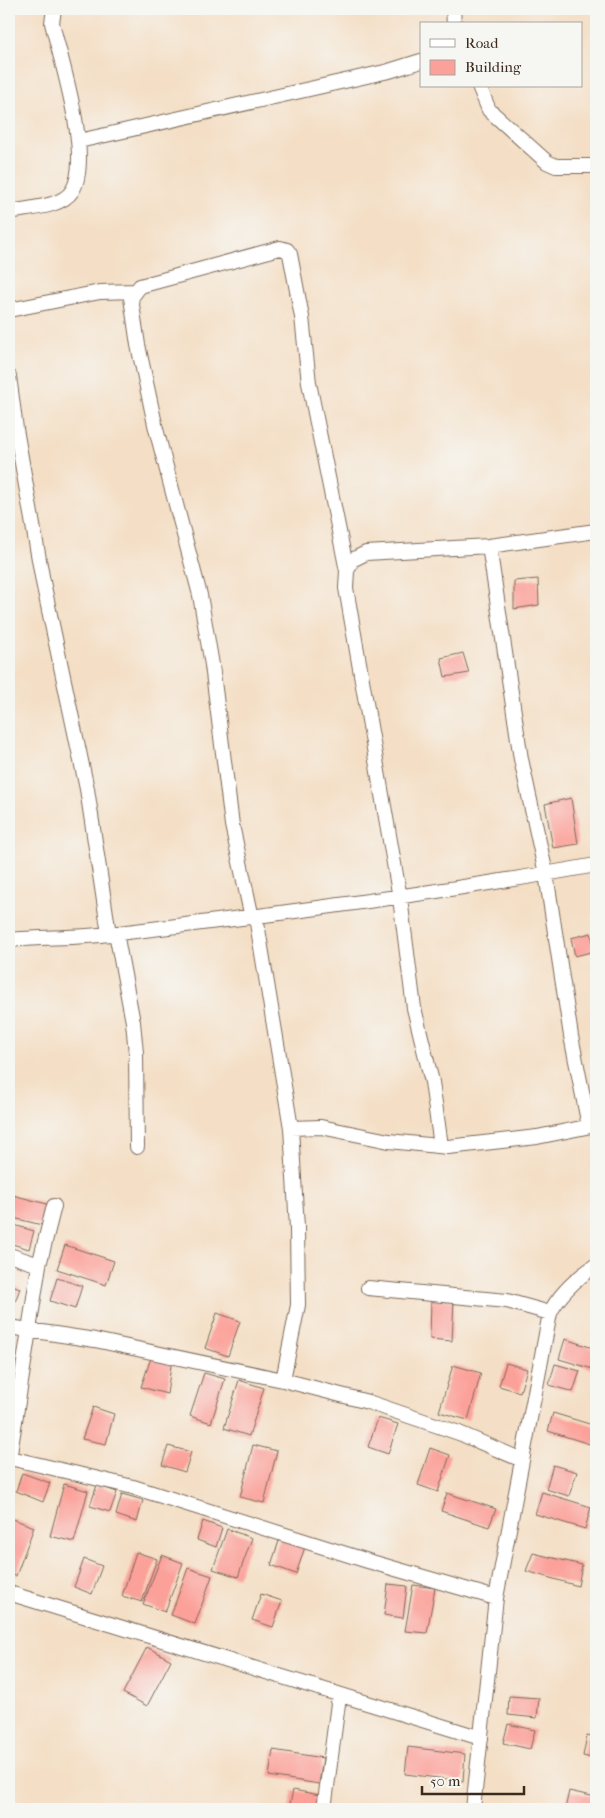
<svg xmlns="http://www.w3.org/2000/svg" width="605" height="1818" viewBox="0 0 605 1818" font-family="'IM FELL French Canon',serif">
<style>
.building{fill:#fba19a}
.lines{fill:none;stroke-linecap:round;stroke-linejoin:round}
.minor-casing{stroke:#7c6959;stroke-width:16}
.minor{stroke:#fff;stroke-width:14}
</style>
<rect width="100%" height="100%" fill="#f6f6f2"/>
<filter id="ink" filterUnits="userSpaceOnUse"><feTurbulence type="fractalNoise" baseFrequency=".02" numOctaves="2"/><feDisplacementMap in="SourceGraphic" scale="10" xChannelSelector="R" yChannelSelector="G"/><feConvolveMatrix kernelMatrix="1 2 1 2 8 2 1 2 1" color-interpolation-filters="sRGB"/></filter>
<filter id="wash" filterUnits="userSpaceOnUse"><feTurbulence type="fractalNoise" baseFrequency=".0096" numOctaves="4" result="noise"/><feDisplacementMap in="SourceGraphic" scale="20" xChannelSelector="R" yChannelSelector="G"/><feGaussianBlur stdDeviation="1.12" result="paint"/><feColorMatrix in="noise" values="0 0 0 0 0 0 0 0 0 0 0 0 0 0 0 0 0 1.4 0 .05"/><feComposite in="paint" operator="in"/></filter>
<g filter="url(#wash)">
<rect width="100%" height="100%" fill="#f4dfc6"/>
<g id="blocks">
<path class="building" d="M538,579L539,605L514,609V581Z
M463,653L469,673L445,677L441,658Z
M571,798L578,844L553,848L545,804Z
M591,933L595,951L575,956L571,938Z
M9,1194L47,1204L42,1225L9,1217Z
M11,1224L34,1231L29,1249L9,1243Z
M65,1245L114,1261L106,1285L57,1269Z
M57,1278L82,1286L75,1309L50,1301Z
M9,1284L20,1288L13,1308L9,1307Z
M431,1299L454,1300L452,1341L430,1339Z
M217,1313L240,1321L228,1356L205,1348Z
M565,1339L596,1349V1370L559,1359Z
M152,1355L172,1359L167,1394L141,1387Z
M506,1363L527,1369L520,1392L499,1386Z
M555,1364L580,1371L573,1392L549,1385Z
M453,1365L481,1373L468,1420L439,1412Z
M204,1373L225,1379L211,1423L190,1416Z
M239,1380L264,1388L249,1436L224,1428Z
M93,1407L114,1414L106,1444L82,1439Z
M553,1413L596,1426V1446L548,1431Z
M378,1418L398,1424L388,1454L368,1447Z
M253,1445L277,1451L264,1503L240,1497Z
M168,1446L191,1452L185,1472L162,1465Z
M430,1448L450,1455L438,1492L418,1485Z
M553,1465L577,1472L569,1496L546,1489Z
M22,1473L50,1483L43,1502L16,1491Z
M64,1484L88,1491L74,1542L50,1536Z
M97,1485L117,1492L110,1512L90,1506Z
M542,1492L591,1507L585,1529L535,1514Z
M447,1493L496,1509L489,1527L441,1511Z
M122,1494L143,1500L137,1522L116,1515Z
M10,1518L34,1527L16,1576L9,1574Z
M203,1521L222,1528L216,1547L197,1540Z
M227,1529L252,1538L238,1577L213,1569Z
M281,1535L306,1544L296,1574L271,1565Z
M136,1552L157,1559L142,1602L122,1596Z
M533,1553L582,1565L578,1586L526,1571Z
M162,1555L183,1563L165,1612L143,1604Z
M84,1559L102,1566L92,1594L74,1587Z
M188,1568L212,1576L195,1624L171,1615Z
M388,1584L407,1586L403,1618L384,1615Z
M413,1585L435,1588L427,1633L405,1631Z
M261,1594L282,1601L273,1627L252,1620Z
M147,1647L171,1660L147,1706L123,1693Z
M509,1696L539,1698L537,1718L508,1715Z
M508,1724L535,1730L530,1749L503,1743Z
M587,1736L596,1738V1759L583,1756Z
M408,1747L465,1754L463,1781L405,1774Z
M273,1750L323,1758L319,1784L269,1776Z
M293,1790L320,1795L317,1809H289Z
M569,1791L596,1797V1809H565Z"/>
</g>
</g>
<g filter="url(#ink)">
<use href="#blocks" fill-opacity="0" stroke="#7c6959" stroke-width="1"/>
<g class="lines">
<defs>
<path id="minor" d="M453,9L454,24
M479,86L489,110L547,162L556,166H596
M79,141L389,71L421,61
M9,212C27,208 61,208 72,191C93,159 61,61 52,23L54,9
M9,310L100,292L135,291
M9,376L16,429L43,582L87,789L109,934
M489,546L521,759L546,874L571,1036L589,1126
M256,917L291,1128L297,1228L298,1305L283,1380
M252,918L232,825L212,665L200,595L156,429L138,345L131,298L140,286L280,248L287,250L290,254L302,317L309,383L347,571
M116,933L133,1022L136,1053L137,1147
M9,940C43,937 77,938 110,934C274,915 435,894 596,865
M291,1128L321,1127L389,1141L448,1147L537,1137L596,1125
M441,1146L432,1082L414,1008L400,898L346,588L347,571L352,560L366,553L489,546L596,531
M9,1255L39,1265
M368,1288L507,1301L550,1313
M9,1327L95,1340L283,1380L368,1402L459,1433L522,1460
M10,1458L133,1487L368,1561L496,1598
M9,1460L39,1265L54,1206
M9,1593L481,1738
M324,1809L339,1696
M473,1809L496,1598L550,1313C560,1293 577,1278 596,1265"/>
</defs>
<use href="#minor" class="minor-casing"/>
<use href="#minor" class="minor"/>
</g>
</g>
<rect width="605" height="1818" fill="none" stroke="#f6f6f2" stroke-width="30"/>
<rect x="420" y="22" width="162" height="65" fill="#f6f6f2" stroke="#aba49d"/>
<rect x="430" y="39" width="25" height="8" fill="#ffffff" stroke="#aba49d"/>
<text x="465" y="48" font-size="15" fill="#3b2a1e">Road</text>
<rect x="430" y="60" width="25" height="15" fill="#fba19a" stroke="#aba49d"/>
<text x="465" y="72" font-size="15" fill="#3b2a1e">Building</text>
<path d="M422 1786v8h102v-8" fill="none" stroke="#3b2a1e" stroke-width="2.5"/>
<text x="430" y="1786" font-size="15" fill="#3b2a1e" stroke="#f6f6f2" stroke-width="4" paint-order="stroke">50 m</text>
</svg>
